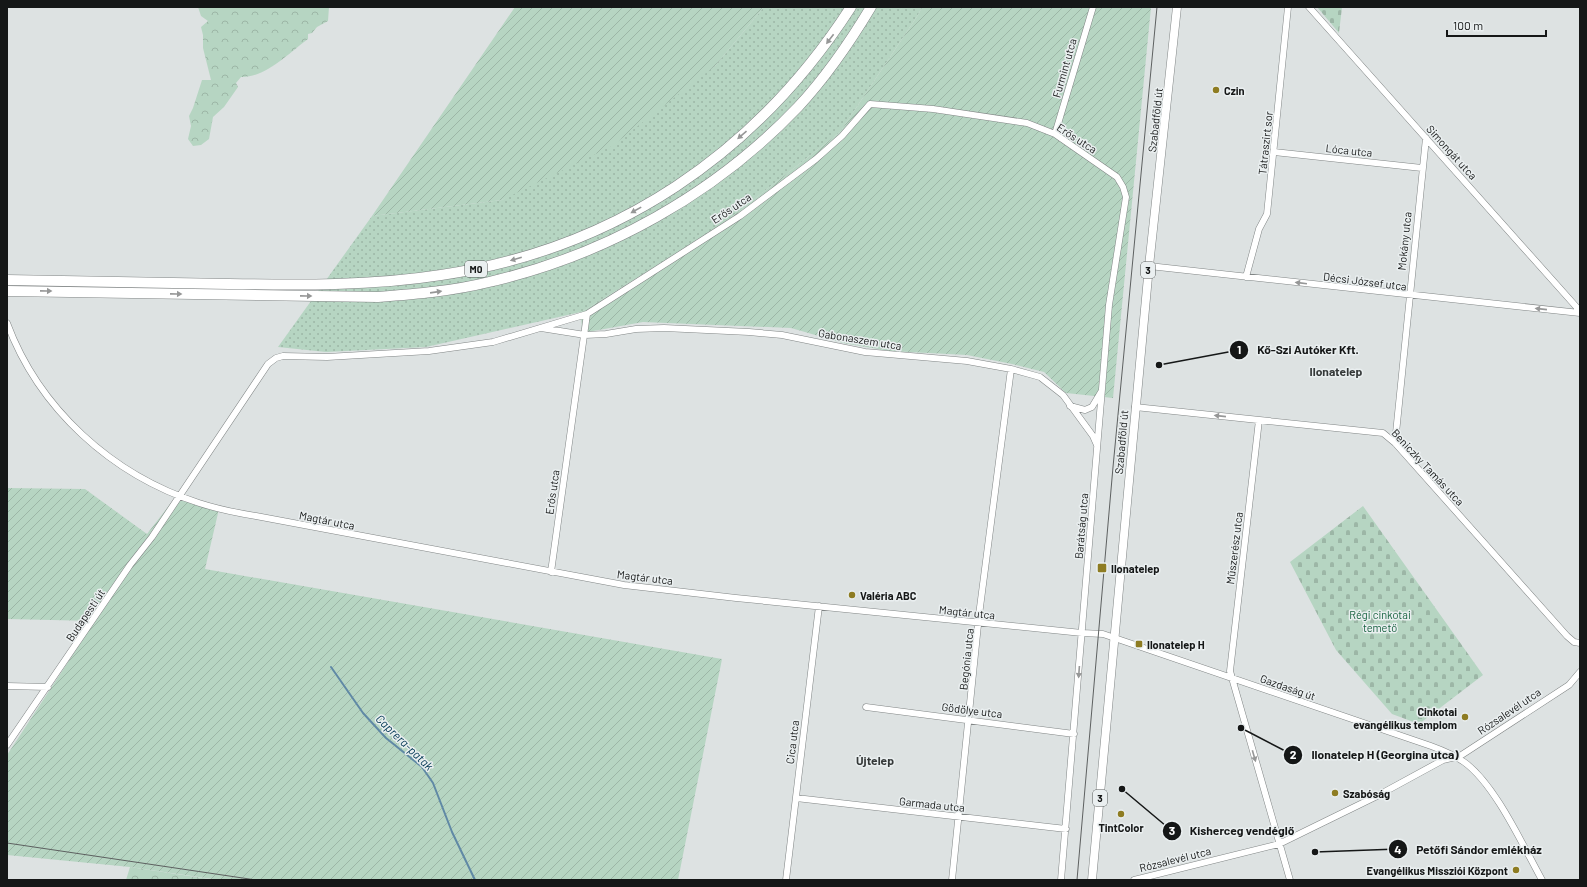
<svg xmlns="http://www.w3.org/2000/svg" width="1587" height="887" viewBox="0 0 1587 887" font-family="Barlow,sans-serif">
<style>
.grass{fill:url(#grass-dots)}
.forest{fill:url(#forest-crowns)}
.cemetery{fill:url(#cemetery-stones)}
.garden{fill:url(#garden-furrows)}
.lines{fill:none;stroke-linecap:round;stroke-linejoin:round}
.stream{stroke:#6089a5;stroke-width:2}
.minor-casing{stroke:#808585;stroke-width:7}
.major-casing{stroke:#808585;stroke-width:9}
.highway-casing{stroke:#808585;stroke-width:11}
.minor{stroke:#fff;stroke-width:6}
.major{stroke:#fff;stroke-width:8}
.highway{stroke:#fff;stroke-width:10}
.tram{stroke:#5d6060;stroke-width:1}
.oneway{fill:#969797}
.poi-dot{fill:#8e7c22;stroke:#eaeff0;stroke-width:1.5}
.labels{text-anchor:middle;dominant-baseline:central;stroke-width:3;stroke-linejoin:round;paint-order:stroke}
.shield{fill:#eaeff0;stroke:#555858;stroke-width:1}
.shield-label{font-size:10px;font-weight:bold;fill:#151717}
.street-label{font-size:11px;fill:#151717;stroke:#eaeff0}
.poi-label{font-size:11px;font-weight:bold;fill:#151717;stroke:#eaeff0;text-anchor:start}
.park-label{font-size:11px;fill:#15613e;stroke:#eaeff0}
.neighbourhood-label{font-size:12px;font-weight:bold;fill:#353939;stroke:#eaeff0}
.water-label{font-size:12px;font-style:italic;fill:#003653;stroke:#eaeff0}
.leader{fill:none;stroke:#151717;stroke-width:1.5}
.callout-dot{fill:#151717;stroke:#eaeff0;stroke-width:1.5}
.mark-label{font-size:12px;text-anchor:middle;font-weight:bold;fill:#fff}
.callout-label{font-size:12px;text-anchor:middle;font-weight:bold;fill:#151717;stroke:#eaeff0;stroke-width:3;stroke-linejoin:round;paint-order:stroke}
</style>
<defs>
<pattern id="grass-dots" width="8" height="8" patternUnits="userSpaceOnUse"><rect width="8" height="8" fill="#b6d5c2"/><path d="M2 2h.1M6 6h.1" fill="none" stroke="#9cb6a6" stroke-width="1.8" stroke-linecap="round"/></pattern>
<pattern id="forest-crowns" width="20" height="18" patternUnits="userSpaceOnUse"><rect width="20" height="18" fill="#b6d5c2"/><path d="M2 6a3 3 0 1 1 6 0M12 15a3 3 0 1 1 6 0" fill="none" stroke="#9cb6a6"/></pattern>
<pattern id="cemetery-stones" width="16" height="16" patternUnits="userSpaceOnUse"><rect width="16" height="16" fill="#b6d5c2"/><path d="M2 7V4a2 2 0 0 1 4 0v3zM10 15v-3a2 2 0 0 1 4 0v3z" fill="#9cb6a6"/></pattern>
<pattern id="garden-furrows" width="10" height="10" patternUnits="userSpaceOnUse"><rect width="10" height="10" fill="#b6d5c2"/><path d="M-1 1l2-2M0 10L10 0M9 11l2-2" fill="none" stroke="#9cb6a6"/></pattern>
</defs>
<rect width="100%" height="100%" fill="#dde2e2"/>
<path class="grass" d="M764,7H922L918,15L840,132L711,233L581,312L426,347L326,352L278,347L372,216L502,200L715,66Z"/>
<path class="forest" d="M198,7H329L328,21L317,27L312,33L308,34V39C289,53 265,78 241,77L236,83L238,87L224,107L213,117L209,139L201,145L193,146L188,139L191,126L189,116L193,108L202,80H211L203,48V35L201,27L208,21L201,16Z
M130,867L216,880H126Z"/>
<path class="cemetery" d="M1317,7H1342L1339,33Z
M1363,506L1483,675L1419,724L1392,714L1336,650L1290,562Z"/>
<path class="garden" d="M515,7H764L715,66L612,146L502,200L372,216Z
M922,7H1151L1113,398L1066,393L1044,372L1012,364L967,355L890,351L843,343L791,328L643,322L582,333L581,312L711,233L840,132L918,15Z
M7,488L85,489L147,534L174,499L219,509L205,569L722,659L678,880H219L130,867L7,855V755L95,621L7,619Z"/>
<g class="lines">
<path class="stream" d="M331,667L363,713L386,738L422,767L433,783L452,832L475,880"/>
<defs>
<path id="minor" d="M1309,7L1580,311
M1055,134L1093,7
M1274,152L1422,168
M1149,266L1580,313
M1246,277L1259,229L1267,214L1288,7
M7,323C39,409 112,475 199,503C218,509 237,513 256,516L624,585L736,598L1082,633L1103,634L1431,746C1442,750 1454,755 1464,762C1495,784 1523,846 1542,880
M541,328L585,335L606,334L636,329L664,328L749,332L782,335L865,352L967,361L1011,369L1040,377L1063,395L1093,436L1097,445
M1070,406L1085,410L1092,407L1101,392
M1135,407L1383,433L1395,443L1567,636L1574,642L1580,643
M1259,420L1230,671L1290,880
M1395,443L1426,138
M551,572L587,314L740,216L816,159L842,136L870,104L933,109L1027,123L1055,134L1117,177L1123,187L1126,197L1109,305L1061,880
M7,686L48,687
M866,707L1074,734
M7,745L130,565L152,537L268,364L276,358L283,356L327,357L429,351L493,342L587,314
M796,798L1066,829
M786,880L819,606
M952,880L979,615L1011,369
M1134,880L1279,844L1377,796L1443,760L1460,756L1569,685L1580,672"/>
<path id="major" d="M1092,880L1149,266L1177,7"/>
<path id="highway" d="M7,280C81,282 155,283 229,284C300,285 371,286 441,275C616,249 756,154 851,7
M7,291L378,297C416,294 453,291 489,282C606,255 715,194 798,107C826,77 850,42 871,7"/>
</defs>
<use href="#minor" class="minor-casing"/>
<use href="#major" class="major-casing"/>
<use href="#highway" class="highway-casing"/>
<use href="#minor" class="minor"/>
<use href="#major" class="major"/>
<use href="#highway" class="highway"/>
<path class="tram" d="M7,843L256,880
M1077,880L1113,467L1157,7"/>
</g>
<defs><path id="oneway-solid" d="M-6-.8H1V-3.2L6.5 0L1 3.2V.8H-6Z"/></defs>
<g class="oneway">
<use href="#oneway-solid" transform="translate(830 39) rotate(127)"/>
<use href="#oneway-solid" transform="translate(742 135) rotate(139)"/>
<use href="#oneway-solid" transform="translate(636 210) rotate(151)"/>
<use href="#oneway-solid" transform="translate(516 259) rotate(164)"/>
<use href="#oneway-solid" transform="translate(1301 283) rotate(-173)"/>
<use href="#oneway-solid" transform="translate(46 291) rotate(1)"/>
<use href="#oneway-solid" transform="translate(436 292) rotate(-8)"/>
<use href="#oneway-solid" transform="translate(176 294) rotate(1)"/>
<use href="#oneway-solid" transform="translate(306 296) rotate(1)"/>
<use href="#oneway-solid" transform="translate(1541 309) rotate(-174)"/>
<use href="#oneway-solid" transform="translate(1220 416) rotate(-174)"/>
<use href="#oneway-solid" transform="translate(1079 672) rotate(94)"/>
<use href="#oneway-solid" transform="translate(1254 756) rotate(74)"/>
</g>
<g class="poi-dot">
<circle cx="1216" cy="90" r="4"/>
<rect x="1097" y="563" width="10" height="10" rx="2"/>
<circle cx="852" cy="595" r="4"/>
<rect x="1135" y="640" width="8" height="8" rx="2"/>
<circle cx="1465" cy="717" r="4"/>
<circle cx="1335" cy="793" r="4"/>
<circle cx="1121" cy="814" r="4"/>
<circle cx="1516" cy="870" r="4"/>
</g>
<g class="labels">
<g class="shield">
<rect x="465" y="261" width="22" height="16" rx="3"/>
<rect x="1141" y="262" width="14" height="16" rx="3"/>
<rect x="1093" y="790" width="14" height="16" rx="3"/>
</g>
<g class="shield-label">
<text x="476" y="269">M0</text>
<text x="1148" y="270">3</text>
<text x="1100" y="798">3</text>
</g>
<g class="street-label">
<text transform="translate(1064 68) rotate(-74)">Furmint utca</text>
<text transform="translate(1155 120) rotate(-84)">Szabadföld út</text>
<text transform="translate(1077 138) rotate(33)">Erős utca</text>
<text transform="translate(1265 143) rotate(-84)">Tátraszirt sor</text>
<text transform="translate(1349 150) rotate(6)">Lóca utca</text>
<text transform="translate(1452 152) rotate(48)">Simongát utca</text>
<text transform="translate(731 208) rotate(-34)">Erős utca</text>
<text transform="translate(1404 241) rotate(-84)">Mokány utca</text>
<text transform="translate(1365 281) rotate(7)">Décsi József utca</text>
<text transform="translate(860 339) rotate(9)">Gabonaszem utca</text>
<text transform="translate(1121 442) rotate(-85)">Szabadföld út</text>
<text transform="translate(1428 467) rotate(47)">Beniczky Tamás utca</text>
<text transform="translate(552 492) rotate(-82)">Erős utca</text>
<text transform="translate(327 520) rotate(11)">Magtár utca</text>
<text transform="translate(1081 526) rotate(-85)">Barátság utca</text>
<text transform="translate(1234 548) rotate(-83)">Műszerész utca</text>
<text transform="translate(645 577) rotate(7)">Magtár utca</text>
<text transform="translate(967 612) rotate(6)">Magtár utca</text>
<text transform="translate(85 615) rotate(-56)">Budapesti út</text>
<text transform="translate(966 659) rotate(-84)">Begónia utca</text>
<text transform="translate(1288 687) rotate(19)">Gazdaság út</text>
<text transform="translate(972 710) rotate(7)">Gödölye utca</text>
<text transform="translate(1509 711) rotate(-34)">Rózsalevél utca</text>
<text transform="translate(792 742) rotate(-83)">Cica utca</text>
<text transform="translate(932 804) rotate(6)">Garmada utca</text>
<text transform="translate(1175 859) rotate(-14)">Rózsalevél utca</text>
</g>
<g class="poi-label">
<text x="1224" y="90">Czin</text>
<text x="1111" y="568">Ilonatelep</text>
<text x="860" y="595">Valéria ABC</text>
<text x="1147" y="644">Ilonatelep H</text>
<text x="1457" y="711" text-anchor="end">Cinkotai<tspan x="1457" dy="13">evangélikus templom</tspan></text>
<text x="1343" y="793">Szabóság</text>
<text x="1121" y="827" text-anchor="middle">TintColor</text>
<text x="1508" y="870" text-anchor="end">Evangélikus Missziói Központ</text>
</g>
<g class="park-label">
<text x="1380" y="614">Régi cinkotai<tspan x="1380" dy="13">temető</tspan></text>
</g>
<g class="neighbourhood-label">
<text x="1336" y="371">Ilonatelep</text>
<text x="875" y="760">Újtelep</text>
</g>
<g class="water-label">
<text transform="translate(405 742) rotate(44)">Caprera-patak</text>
</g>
</g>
<path class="leader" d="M1159 365L1239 350M1241 728L1293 755M1122 789L1172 831M1315 852L1398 849"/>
<g class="callout-dot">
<circle cx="1159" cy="365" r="4"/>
<circle cx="1241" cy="728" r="4"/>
<circle cx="1122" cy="789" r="4"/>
<circle cx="1315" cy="852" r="4"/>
<circle cx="1239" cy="350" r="10"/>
<circle cx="1293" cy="755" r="10"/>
<circle cx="1172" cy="831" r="10"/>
<circle cx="1398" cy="849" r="10"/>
</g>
<g class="mark-label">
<text x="1239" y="354">1</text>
<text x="1293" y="759">2</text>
<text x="1172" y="835">3</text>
<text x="1398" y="854">4</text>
</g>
<g class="callout-label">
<text x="1308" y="354">Kő-Szi Autóker Kft.</text>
<text x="1385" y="759">Ilonatelep H (Georgina utca)</text>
<text x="1242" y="835">Kisherceg vendéglő</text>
<text x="1479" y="854">Petőfi Sándor emlékház</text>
</g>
<rect width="1587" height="887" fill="none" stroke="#151717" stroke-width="16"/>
<path d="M1447 30v6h99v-6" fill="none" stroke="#151717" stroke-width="2"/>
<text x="1453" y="30" font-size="12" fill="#151717" stroke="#eaeff0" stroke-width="3" paint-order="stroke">100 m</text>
</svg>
